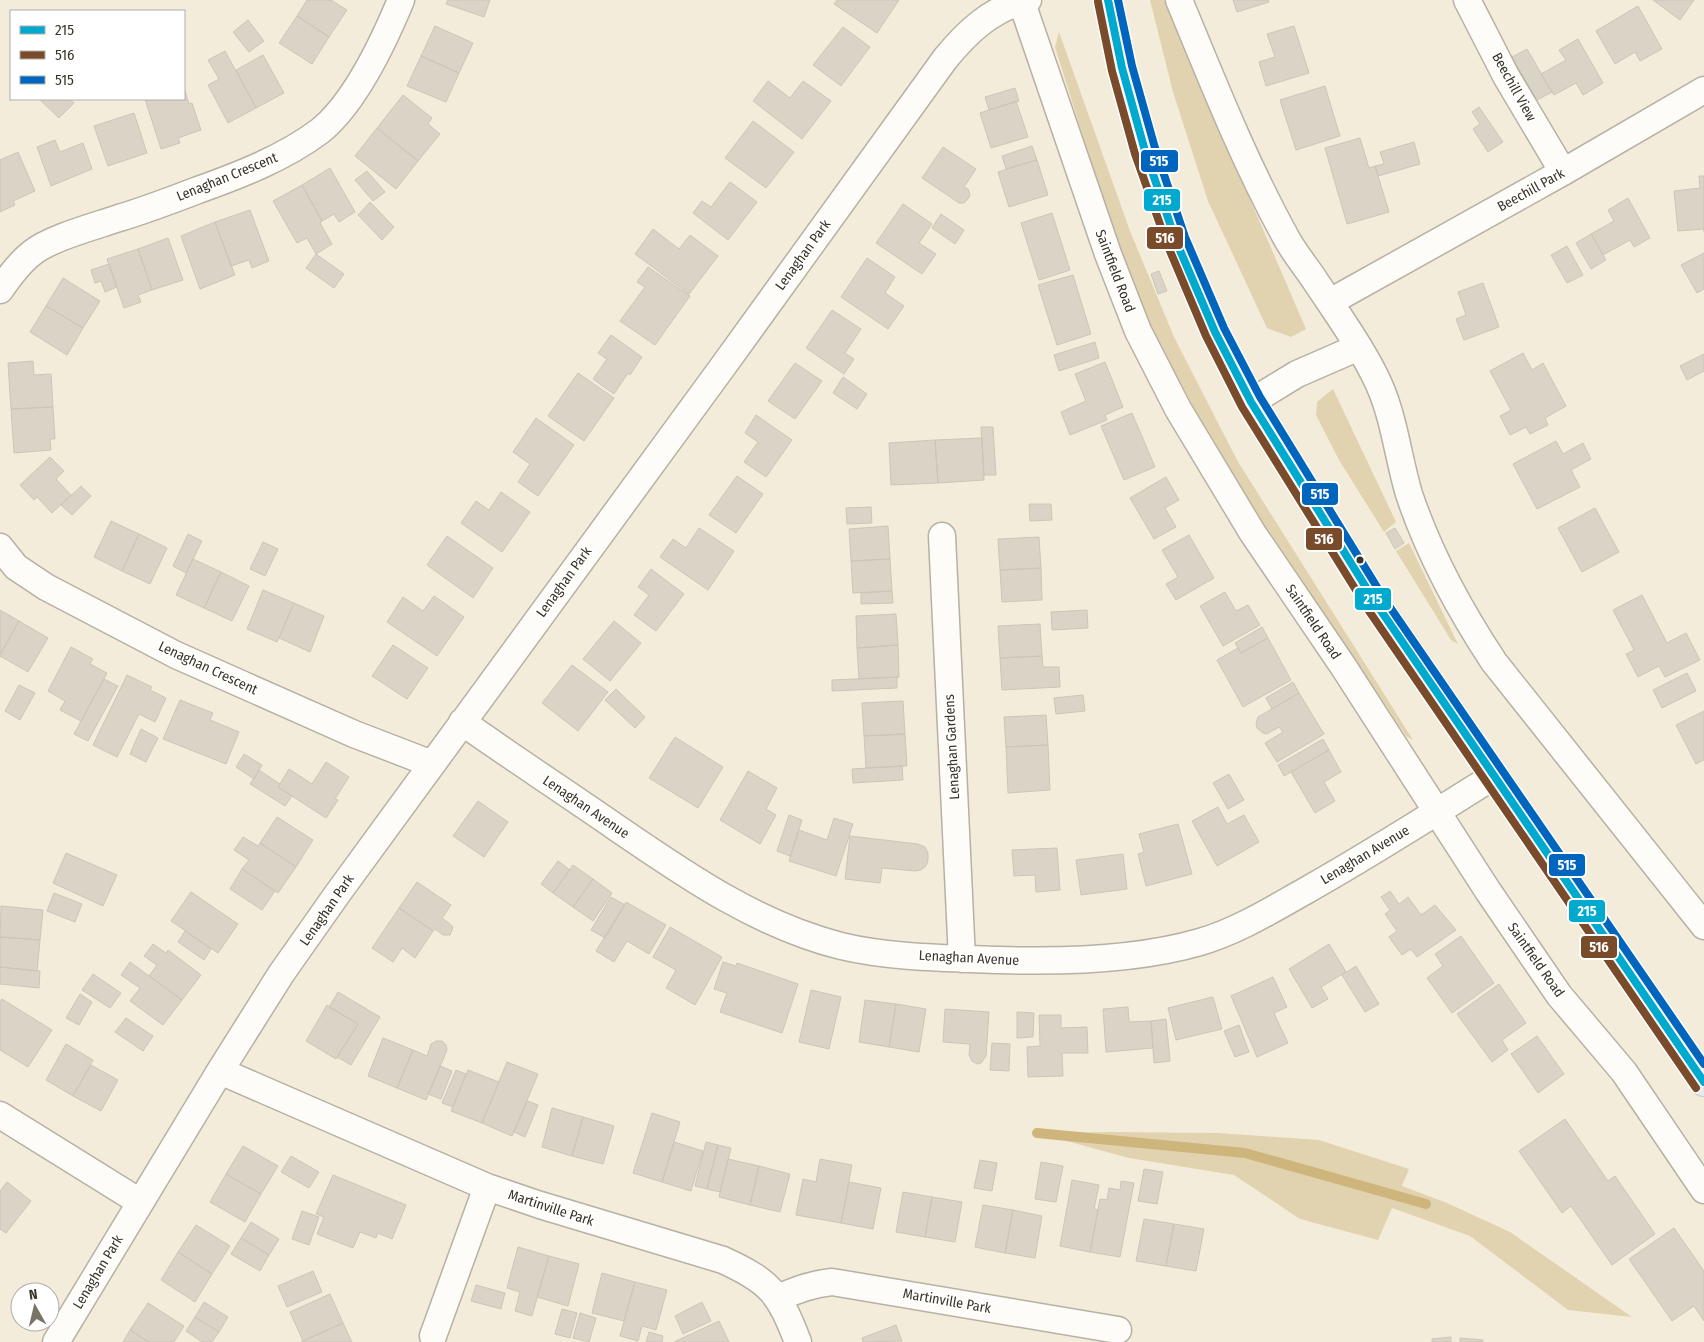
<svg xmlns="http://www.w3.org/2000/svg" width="1704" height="1342" viewBox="0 0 1704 1342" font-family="'Fira Sans Condensed',sans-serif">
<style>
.green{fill:#e1d3af}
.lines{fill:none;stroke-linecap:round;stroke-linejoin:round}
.stream{stroke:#cdb57b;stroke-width:10}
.building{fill:#dad4c6;stroke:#cbc6b7}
.minor-casing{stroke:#b7b1a3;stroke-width:29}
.trunk-casing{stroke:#d0cbc2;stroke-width:30}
.minor{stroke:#fdfcf9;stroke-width:26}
.trunk{stroke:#e5eced;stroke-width:28}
.bus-1-casing{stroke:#fff;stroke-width:11}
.bus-2-casing{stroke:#fff;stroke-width:11}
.bus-3-casing{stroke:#fff;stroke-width:11}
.bus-1{stroke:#00a9ce;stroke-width:8}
.bus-2{stroke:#7a4b2a;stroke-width:8}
.bus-3{stroke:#0065bd;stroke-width:8}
.bus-dot{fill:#393428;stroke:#fff;stroke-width:2}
.labels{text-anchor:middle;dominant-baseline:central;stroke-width:4;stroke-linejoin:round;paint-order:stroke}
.street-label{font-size:14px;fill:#393428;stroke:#fff}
.line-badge{stroke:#fff;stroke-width:2}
.badge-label{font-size:14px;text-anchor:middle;font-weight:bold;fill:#fff}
</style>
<rect width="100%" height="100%" fill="#f4ecda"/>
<path class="green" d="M1150,0H1164L1306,329L1291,337L1267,328L1208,201L1173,92Z
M1059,32L1130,231L1174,337L1237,460L1413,740L1406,736L1260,518L1193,406L1153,332L1119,252L1055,47Z
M1333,389L1396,522L1384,532L1339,460L1316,415L1317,402Z
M1409,543L1454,636L1458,644L1451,640L1396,551Z
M1114,1132L1218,1133L1319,1140L1409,1169L1402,1186L1447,1203L1510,1232L1632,1317L1568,1310L1470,1236L1392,1208L1378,1240L1300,1219L1234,1175L1129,1158L1037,1133Z"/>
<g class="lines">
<path class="stream" d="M1037,1133L1245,1153L1426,1204"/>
</g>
<path class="building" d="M307,0H331L347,10L329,37L297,16Z
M448,0H490L484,17L446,4Z
M837,0H899L877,33L834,4Z
M1233,0H1268L1269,2L1237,12Z
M1653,0H1694L1680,20Z
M1638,6L1662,49L1640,61L1635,52L1615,64L1596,31Z
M297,16L329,37L312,64L279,43Z
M248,20L264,41L249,52L233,32Z
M435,26L473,43L459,73L421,56Z
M1294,26L1309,73L1266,86L1259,62L1275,57L1267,34Z
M843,27L870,47L841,86L813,65Z
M1578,39L1603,83L1583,95L1576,83L1554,95L1541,74L1566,60L1559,50Z
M1527,49L1552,92L1537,100L1512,57Z
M225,51L256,108L228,123L208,85L219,79L208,60Z
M263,55L284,93L256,108L236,70Z
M421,56L459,73L446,102L407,86Z
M768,81L790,98L803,81L831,101L802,139L753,101Z
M1325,86L1340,136L1296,150L1280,100Z
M184,88L189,104L192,103L201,130L178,138L180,143L161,149L145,99H184Z
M1015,88L1019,101L989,110L985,97Z
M403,95L432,118L428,124L440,134L418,161L377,128Z
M39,99H70L74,103L59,118Z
M1016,101L1028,137L991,148L980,113Z
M1479,107L1503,142L1488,152L1473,129L1480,124L1472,112Z
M134,113L147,153L108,166L94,126Z
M753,121L794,152L766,188L725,158Z
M377,128L418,161L396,189L355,156Z
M1360,138L1369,168L1375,166L1389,212L1347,224L1325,148Z
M55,140L60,152L83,143L92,169L51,186L37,147Z
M1414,142L1420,164L1378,176L1375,166L1384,164L1380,152Z
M1032,146L1037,160L1006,169L1002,156Z
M943,147L976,169L964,187L968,189L970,195L968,199L964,203H959L922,178Z
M18,152L35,191L13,201L15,205L0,212V160Z
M1037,160L1048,195L1009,207L998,172Z
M330,168L355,212L339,222L334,214L322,221L302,185Z
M367,171L385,192L373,201L355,180Z
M1699,176H1704V232V229L1678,231L1674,191L1700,188Z
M730,182L757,202L728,240L693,213L702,201L711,207Z
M302,185L322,221L320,223L332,244L316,254L307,238L297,243L273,201Z
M1628,198L1650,238L1634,247L1630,240L1603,255L1591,234L1614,221L1608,210Z
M370,202L394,227L382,240L358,215Z
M903,204L932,224L919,243L936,254L922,274L876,243Z
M250,210L269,261L252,268L249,260L231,266L215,222Z
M1052,213L1070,270L1039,280L1021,223Z
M941,214L964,230L955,244L932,228Z
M215,222L235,275L200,289L181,236Z
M653,229L679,249L690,235L718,256L689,294L635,254Z
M1591,234L1606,260L1591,269L1576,243Z
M168,238L183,280L152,290L138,249Z
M1567,246L1583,275L1567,283L1551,255Z
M138,249L152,290L138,295L141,302L124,308L107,259Z
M1704,253V289L1697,293L1681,265Z
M316,254L344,274L334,288L306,268Z
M867,258L895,277L885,293L904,306L888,329L841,297Z
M109,264L117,287L105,292L101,281L95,283L91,270Z
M648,267L690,296L655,345L620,321L645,287L637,282Z
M1159,271L1167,291L1158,294L1151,274Z
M1073,275L1091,334L1057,345L1038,285Z
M63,278L100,301L83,328L46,306Z
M1483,283L1499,327L1464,340L1456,319L1466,315L1458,292Z
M46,306L83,328L67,355L30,332Z
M832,310L861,329L845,353L854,359L844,374L806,348Z
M611,335L642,357L630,375L628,373L614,394L593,379L607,359L598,353Z
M1095,342L1099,358L1059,371L1054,355Z
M1523,353L1532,370L1543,363L1566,406L1545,418L1548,425L1530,434L1526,427L1510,435L1500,416L1511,410L1490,371Z
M1704,354V371L1687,380L1680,366Z
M33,361L34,375L51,374L53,407L11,409L8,363Z
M1105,362L1123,407L1105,415L1107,420L1070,435L1061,412L1086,401L1075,374Z
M795,363L822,381L795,419L768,401Z
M578,373L614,398L584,441L548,416Z
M843,377L867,394L857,409L833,393Z
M53,407L55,439H50L51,450L14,453L11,409Z
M1132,413L1155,467L1124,480L1101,426Z
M756,415L792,440L766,477L744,462L758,442L745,433Z
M536,418L574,445L538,496L518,482L530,464L513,452Z
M981,427H993L996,475H984Z
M982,438L984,480L938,483L935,440Z
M935,440L938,483L891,485L889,443Z
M1556,441L1563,454L1583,443L1591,459L1571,470L1580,487L1537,509L1513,464Z
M50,457L64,471L56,479L71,495L52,513L37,497L34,500L20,485Z
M737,476L763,494L736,533L709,515Z
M1166,477L1179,500L1165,508L1176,527L1154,539L1130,498Z
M81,486L91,496L72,515L61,505Z
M501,492L530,512L502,552L461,523L476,501L489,510Z
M1029,504H1051L1052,520L1030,521Z
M871,507L872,523L847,524L846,508Z
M1595,508L1619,552L1582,572L1558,528Z
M111,521L139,534L122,571L94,557Z
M888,526L890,559L851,561L849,529Z
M699,528L734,551L708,590L660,557L673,539L686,548Z
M1395,528L1404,543L1395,549L1386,533Z
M139,534L167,548L150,584L122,571Z
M188,534L202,541L186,573L173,566Z
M1189,535L1214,578L1176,600L1166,584L1178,577L1162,550Z
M447,536L493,568L473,598L427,565Z
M1039,537L1041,568L1000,570L998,539Z
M263,542L278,549L265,576L250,569Z
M193,559L221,572L204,608L176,595Z
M890,559L892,591L853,593L851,561Z
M1041,568L1042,600L1002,602L1000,570Z
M651,569L684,594L656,631L634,615L649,595L638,587Z
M221,572L249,586L232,621L204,608Z
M263,590L294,603L277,642L247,629Z
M892,591L893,603L861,604V593Z
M1225,592L1236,611L1248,605L1260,625L1223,646L1200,606Z
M1642,595L1667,643L1686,633L1700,660L1665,677L1659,666L1638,677L1626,654L1634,650L1613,610Z
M434,596L464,617L437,656L387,622L403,597L423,611Z
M294,603L324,616L310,652L279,638Z
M0,610L19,621L0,654Z
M1087,610L1088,628L1052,630L1051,612Z
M896,614L898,645L857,648L856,616Z
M19,621L48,638L28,672L0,656Z
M614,621L641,643L610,681L583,659Z
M1040,624L1042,656L1000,658L998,626Z
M1262,627L1268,638L1241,653L1235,643Z
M1268,638L1291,680L1243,707L1217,660L1238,648L1241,653Z
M393,645L428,668L407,699L372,676Z
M898,645L899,677L859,679L857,648Z
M71,647L93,659L90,664L107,673L81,721L60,710L65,701L48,691Z
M1042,656L1043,667H1059L1060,687L1002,690L1000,658Z
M572,665L608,692L578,731L542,703Z
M1687,673L1696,691L1662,708L1653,690Z
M127,675L152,687L150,690L166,698L155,722L139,714L117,757L93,745Z
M897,677V688L832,691V680Z
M104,679L118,686L88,741L74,734Z
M1293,682L1299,693L1272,709L1266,698Z
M19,685L35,693L20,720L5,711Z
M616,689L645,717L635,728L605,700Z
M1299,693L1324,734L1277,762L1265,743L1283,732L1279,727L1267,734L1263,733L1257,728L1256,723L1258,717Z
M1083,695L1085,711L1056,714L1054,698Z
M180,700L213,713L210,720L239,732L226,764L163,739Z
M903,701L905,734L864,736L862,703Z
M1704,711V760L1696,764L1676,725Z
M1046,715L1048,745L1006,747L1004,717Z
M141,729L158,738L146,762L130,754Z
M905,734L907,766L866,768L864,736Z
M675,737L723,767L698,808L649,778Z
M1323,739L1329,750L1284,776L1278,765Z
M1048,745L1050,790L1008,793L1006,747Z
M1329,750L1341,772L1324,782L1335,801L1315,813L1291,772Z
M244,754L262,765L254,779L236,767Z
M326,762L349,777L335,799L338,800L326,818L278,787L289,769L312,784Z
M902,766L903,780L853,783L852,769Z
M259,770L280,784L278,787L292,796L285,806L250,784Z
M748,771L777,788L766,809L776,815L760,844L720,820Z
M1229,774L1244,800L1228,809L1213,783Z
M478,801L508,822L484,857L453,836Z
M1218,807L1227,824L1244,815L1259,842L1217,866L1192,821Z
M789,815L802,820L790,856L777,851Z
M277,817L313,840L296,867L260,843Z
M834,818L853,824L836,876L789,861L799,830L827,840Z
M1178,824L1192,874L1146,886L1138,854L1144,852L1139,834Z
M850,836L918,844L925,847L928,853V860L926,866L921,870L915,871L882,868L880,883L845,879Z
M243,837L258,846L260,843L296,867L278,893L242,869L249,860L234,850Z
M1057,848L1060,890L1036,892L1035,875L1014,876L1012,850Z
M66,853L117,875L103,906L53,883Z
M1123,854L1127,889L1081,895L1076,860Z
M558,861L570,870L553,893L541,884Z
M573,865L593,879L573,907L553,893Z
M242,869L275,891L262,910L230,889Z
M593,879L612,893L593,921L573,907Z
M417,882L451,905L442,918L450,924L453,927L450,935H443L435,929L433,931L399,908Z
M1390,891L1399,904L1408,897L1421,915L1435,905L1456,930L1417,957L1411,949L1402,955L1389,937L1397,931L1385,914L1390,910L1381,897Z
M191,892L238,924L218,953L171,921Z
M54,893L82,904L75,922L47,911Z
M611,897L625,905L605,938L591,930Z
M626,902L666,925L649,954L627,941L614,962L596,951Z
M1,906L43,910L40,940L0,937Z
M399,908L433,931L415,958L402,948L393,962L372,948Z
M670,927L722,957L695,1005L666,988L676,970L653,957Z
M185,931L211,949L204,960L178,942Z
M1461,936L1494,983L1452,1013L1427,978L1443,966L1435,954Z
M0,937L40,940L37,971L0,967Z
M153,944L166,953L168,950L201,975L182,1000L149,976L157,965L144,956Z
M1329,944L1346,972L1321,987L1328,999L1312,1008L1289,969Z
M130,962L182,1000L163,1025L130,1001L140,988L121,975Z
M723,962L736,966L737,963L798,984L782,1033L720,1012L727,993L714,989Z
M1356,966L1379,1004L1365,1012L1342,975Z
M0,967L40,971L39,988L0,984Z
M93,974L121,993L110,1008L82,990Z
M1273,977L1287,1007L1274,1013L1288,1043L1257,1057L1231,996Z
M1499,984L1526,1023L1502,1040L1508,1050L1492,1062L1457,1014Z
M811,990L841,997L829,1049L799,1042Z
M338,992L380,1017L351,1065L337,1057L358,1024L329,1007Z
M80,994L92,1002L79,1025L66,1018Z
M1213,997L1222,1029L1176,1040L1168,1008Z
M2,999L52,1030L28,1067L0,1050V1002Z
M865,1000L896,1004L889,1047L859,1042Z
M896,1004L926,1009L919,1052L889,1047Z
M327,1005L358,1024L336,1059L306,1041Z
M1128,1007L1129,1022L1151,1021L1153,1048L1106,1052L1103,1009Z
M945,1009L989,1012L986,1056L981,1063L977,1064L972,1061L969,1055L970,1044L943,1042Z
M1017,1012L1034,1013L1033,1037L1017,1038Z
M1039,1015H1061V1028L1087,1027L1088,1053H1062L1063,1076L1028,1077L1027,1047L1040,1046Z
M126,1018L153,1036L143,1051L115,1032Z
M1166,1019L1170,1061L1154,1063L1151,1021Z
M1239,1025L1249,1052L1235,1057L1224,1031Z
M1537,1036L1564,1074L1538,1093L1511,1054Z
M383,1038L413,1050L397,1088L368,1076Z
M436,1041H442L446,1045L447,1050L426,1100L397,1088L413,1050L427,1056L431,1044Z
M992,1043L1010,1044L1009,1071L990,1070Z
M66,1044L93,1060L73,1096L46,1080Z
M507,1062L538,1074L512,1136L482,1123Z
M91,1065L118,1080L101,1111L73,1096Z
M440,1066L452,1071L441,1099L428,1094Z
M456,1070L466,1074L453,1107L442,1103Z
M468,1070L499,1082L482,1123L451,1111Z
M527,1101L538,1105L525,1137L514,1132Z
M552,1108L583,1117L572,1156L542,1147Z
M652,1113L680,1122L662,1182L633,1173Z
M583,1117L614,1126L603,1164L572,1156Z
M1565,1119L1608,1181L1615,1176L1655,1234L1612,1265L1571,1206L1562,1213L1519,1151Z
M674,1142L703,1151L691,1191L662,1182Z
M706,1142L718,1145L707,1189L695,1186Z
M718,1145L731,1148L720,1192L707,1189Z
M243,1146L278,1166L261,1194L226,1174Z
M291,1156L319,1172L309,1188L281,1172Z
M728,1159L759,1166L750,1205L719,1197Z
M820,1159L852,1165L841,1223L796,1215L803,1179L816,1182Z
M980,1160L997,1163L992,1191L974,1188Z
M1041,1162L1063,1166L1056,1202L1035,1199Z
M759,1166L790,1174L780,1212L750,1205Z
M1144,1169L1163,1172L1157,1204L1138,1201Z
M226,1174L261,1194L245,1222L210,1202Z
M333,1175L406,1205L392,1239L378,1233L376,1238L360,1232L353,1248L317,1234L324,1217L316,1214Z
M1072,1180L1099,1185L1094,1209L1098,1210L1090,1252L1060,1246Z
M1121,1181L1134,1183L1120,1257L1090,1252L1100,1199L1107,1200L1109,1188L1120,1190Z
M7,1182L31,1201L6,1233L0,1229V1191Z
M849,1182L881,1188L873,1229L841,1223Z
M903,1192L932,1197L925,1237L896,1232Z
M932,1197L962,1202L955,1242L925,1237Z
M983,1205L1013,1210L1005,1253L975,1247Z
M1013,1210L1042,1216L1035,1258L1005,1253Z
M302,1211L319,1217L309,1245L292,1239Z
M1144,1219L1174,1224L1166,1266L1136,1261Z
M251,1222L279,1239L269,1255L241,1238Z
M1174,1224L1204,1229L1196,1271L1166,1266Z
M196,1225L230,1246L212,1274L178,1252Z
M1674,1228L1704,1271V1321L1694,1306L1672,1321L1629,1259Z
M241,1238L269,1255L260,1271L231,1254Z
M518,1247L549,1256L532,1316L515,1311L520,1292L507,1288Z
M178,1252L212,1274L195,1302L161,1280Z
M549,1256L579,1264L568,1306L537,1297Z
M313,1271L322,1292L287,1307L278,1286Z
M602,1273L635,1282L624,1321L592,1313Z
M635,1282L667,1290L656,1330L642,1326L638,1341L620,1336Z
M476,1285L505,1293L501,1309L471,1301Z
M330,1294L343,1323L303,1341L290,1312Z
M204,1302L228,1317L219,1332L195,1317Z
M702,1302L711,1321L683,1334L675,1316Z
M148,1303L184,1326L174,1342H149L130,1330Z
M562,1309L577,1313L570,1338L555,1334Z
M580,1313L596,1318L589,1342L573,1338Z
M195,1317L219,1332L212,1342H202L186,1331Z
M719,1321L729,1342H674Z
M343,1323L352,1342H301L303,1341Z
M896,1325L902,1341L863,1342L862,1338Z
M130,1330L149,1342H123Z
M649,1332L663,1336L662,1342H646Z
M1451,1337V1342H1432V1339Z
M1460,1338L1483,1340V1342H1460Z"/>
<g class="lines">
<defs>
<path id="minor" d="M1021,0L1108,254L1138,331L1178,409L1252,532L1343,666L1488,891L1559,995L1624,1072L1704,1190
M1179,0C1212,80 1246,166 1288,241C1296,255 1307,268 1316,282C1336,312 1358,342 1374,374C1394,412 1397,454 1409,494C1429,554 1459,609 1494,662L1704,926
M1467,0L1506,76L1563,172
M0,290C9,277 19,263 32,253C50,238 96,226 119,218C146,210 172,200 198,190C240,175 284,158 320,131C355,103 384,41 401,0
M1330,302L1563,172L1704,90
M1251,402L1297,374L1359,347
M942,536L962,959
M0,547L16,567L46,587L176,655L354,734L432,764
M462,722C512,757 563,791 614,826C684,874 757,925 841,946C891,958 948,958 1000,960C1064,962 1138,960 1200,942C1238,931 1273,909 1307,890C1371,854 1432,815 1494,776
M220,1071L487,1187L540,1205L723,1260C771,1282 779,1293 798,1342
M0,1115L140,1202
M779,1298C797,1289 812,1284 832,1282L1118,1330
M433,1336L487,1187
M56,1342L220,1071L281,974L338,893L724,365L945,59C967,32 992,8 1028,0"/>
<path id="trunk" d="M1108,0L1122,68L1145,151L1176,241L1215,332L1251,402L1377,605L1704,1082"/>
</defs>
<use href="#minor" class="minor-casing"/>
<use href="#trunk" class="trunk-casing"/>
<use href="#minor" class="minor"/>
<use href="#trunk" class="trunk"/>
<defs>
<path id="bus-1" d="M1108,0L1122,68L1145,151L1176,241L1215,332L1251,402L1377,605L1704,1082"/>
<path id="bus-2" d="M1098,2L1112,71L1135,154L1167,244L1206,336L1242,407L1369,611L1696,1088"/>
<path id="bus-3" d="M1118,0L1132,66L1155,148L1185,237L1224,328L1260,397L1385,600L1704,1064"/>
</defs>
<use href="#bus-1" class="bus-1-casing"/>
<use href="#bus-2" class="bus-2-casing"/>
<use href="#bus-3" class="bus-3-casing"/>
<use href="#bus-1" class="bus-1"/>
<use href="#bus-2" class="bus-2"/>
<use href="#bus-3" class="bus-3"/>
</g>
<circle class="bus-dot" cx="1360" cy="560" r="4.5"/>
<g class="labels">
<g class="street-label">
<text transform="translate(1514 87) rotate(61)">Beechill View</text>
<text transform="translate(227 177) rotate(-22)">Lenaghan Crescent</text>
<text transform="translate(1531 190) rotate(-29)">Beechill Park</text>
<text transform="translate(803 255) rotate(-54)">Lenaghan Park</text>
<text transform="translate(1115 271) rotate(69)">Saintfield Road</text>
<text transform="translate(564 582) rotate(-54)">Lenaghan Park</text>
<text transform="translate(1313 622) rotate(56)">Saintfield Road</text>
<text transform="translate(208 668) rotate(25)">Lenaghan Crescent</text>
<text transform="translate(952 747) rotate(-93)">Lenaghan Gardens</text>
<text transform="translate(586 807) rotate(34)">Lenaghan Avenue</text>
<text transform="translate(1365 855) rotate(-31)">Lenaghan Avenue</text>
<text transform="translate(327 910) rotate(-55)">Lenaghan Park</text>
<text transform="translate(969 958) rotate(3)">Lenaghan Avenue</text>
<text transform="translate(1536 960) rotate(55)">Saintfield Road</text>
<text transform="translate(551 1208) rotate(18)">Martinville Park</text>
<text transform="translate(98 1272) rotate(-59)">Lenaghan Park</text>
<text transform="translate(947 1301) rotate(10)">Martinville Park</text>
</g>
</g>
<g class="line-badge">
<rect x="1140" y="149" width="39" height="24" rx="5" fill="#0065bd"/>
<rect x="1143" y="188" width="38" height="24" rx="5" fill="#00a9ce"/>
<rect x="1146" y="226" width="38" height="24" rx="5" fill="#7a4b2a"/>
<rect x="1301" y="482" width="38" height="24" rx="5" fill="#0065bd"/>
<rect x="1305" y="527" width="38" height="24" rx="5" fill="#7a4b2a"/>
<rect x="1354" y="587" width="38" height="24" rx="5" fill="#00a9ce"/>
<rect x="1548" y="853" width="38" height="24" rx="5" fill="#0065bd"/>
<rect x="1568" y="899" width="38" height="24" rx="5" fill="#00a9ce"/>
<rect x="1580" y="935" width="38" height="24" rx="5" fill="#7a4b2a"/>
</g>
<g class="badge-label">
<text x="1159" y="166">515</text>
<text x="1162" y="205">215</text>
<text x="1165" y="243">516</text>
<text x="1320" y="499">515</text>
<text x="1324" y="544">516</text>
<text x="1373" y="604">215</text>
<text x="1567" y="870">515</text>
<text x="1587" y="916">215</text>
<text x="1599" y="952">516</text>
</g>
<rect x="10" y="10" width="175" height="90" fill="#ffffff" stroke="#b0aea9"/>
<rect x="20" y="26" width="25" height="8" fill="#00a9ce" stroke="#b0aea9"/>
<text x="55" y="35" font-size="15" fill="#393428">215</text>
<rect x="20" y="51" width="25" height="8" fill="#7a4b2a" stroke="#b0aea9"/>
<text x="55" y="60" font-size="15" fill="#393428">516</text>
<rect x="20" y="76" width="25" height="8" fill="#0065bd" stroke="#b0aea9"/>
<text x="55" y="85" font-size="15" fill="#393428">515</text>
<g transform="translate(35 1307) rotate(352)"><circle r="24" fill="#ffffff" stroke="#b0aea9"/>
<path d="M0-4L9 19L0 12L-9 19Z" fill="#7a7466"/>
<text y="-8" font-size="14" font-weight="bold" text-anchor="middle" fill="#393428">N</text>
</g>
</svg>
